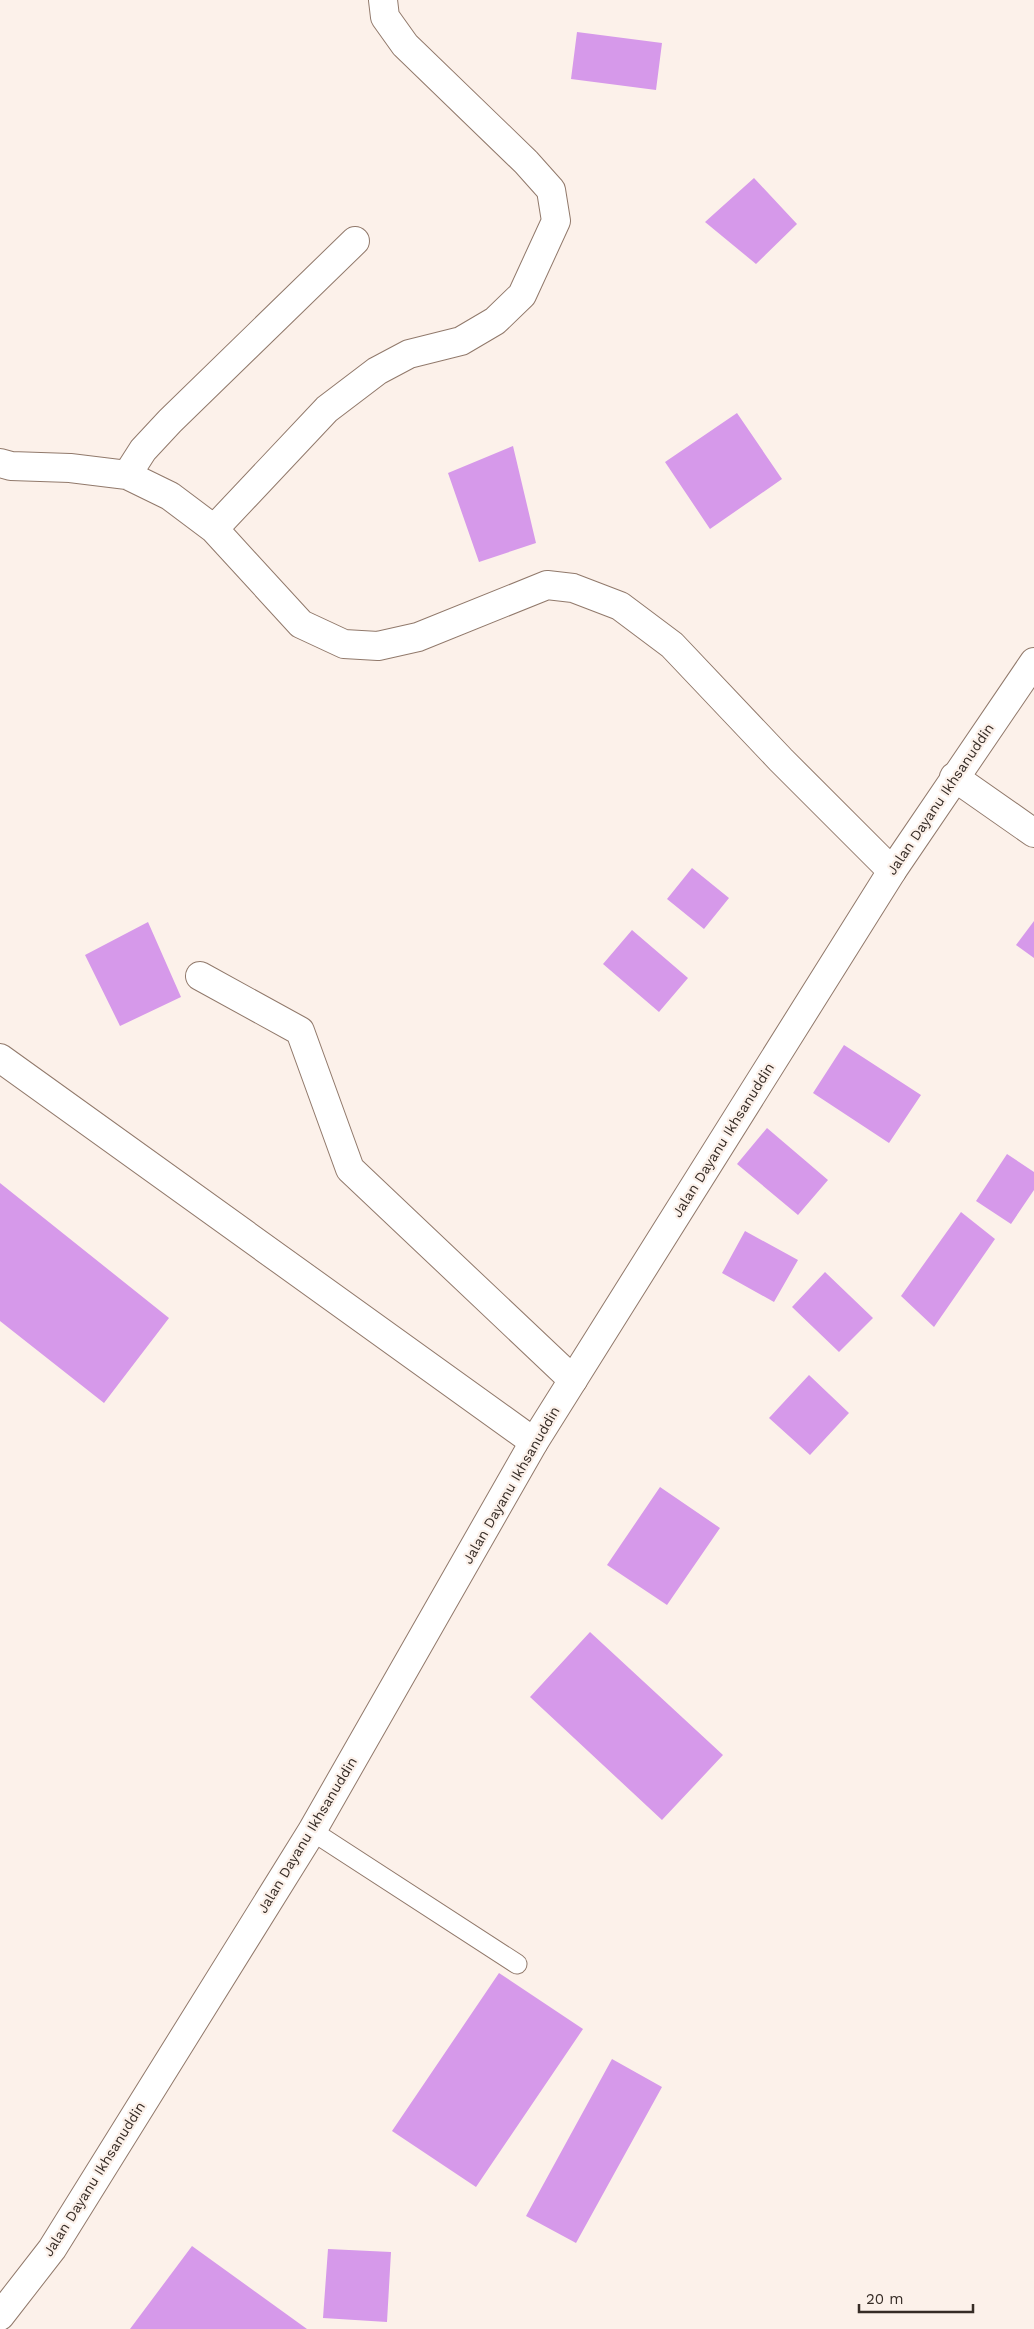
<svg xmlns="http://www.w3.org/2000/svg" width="1034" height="2329" viewBox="0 0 1034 2329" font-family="'Work Sans',sans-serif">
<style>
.building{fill:#d699ea}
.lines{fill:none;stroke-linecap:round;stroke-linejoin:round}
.lane-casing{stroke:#91796b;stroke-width:21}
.street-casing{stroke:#91796b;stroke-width:30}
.secondary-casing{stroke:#91796b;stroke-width:30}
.primary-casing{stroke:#91796b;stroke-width:30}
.lane{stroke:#fff;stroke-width:19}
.street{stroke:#fff;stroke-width:28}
.secondary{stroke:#fff;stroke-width:28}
.primary{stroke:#fff;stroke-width:28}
.labels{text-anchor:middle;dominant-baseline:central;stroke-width:4.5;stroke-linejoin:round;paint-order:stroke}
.street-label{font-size:14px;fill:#362c26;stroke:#fcf1ea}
</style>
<rect width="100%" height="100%" fill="#fcf1ea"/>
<path class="building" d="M577,32L662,43L656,90L571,79Z
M754,178L797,224L756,264L705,222Z
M737,413L782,479L710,529L665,462Z
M513,446L536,543L479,562L448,473Z
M692,868L729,898L704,929L667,899Z
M1034,921V958L1016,945Z
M148,922L181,997L120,1026L85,955Z
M632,930L688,978L659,1012L603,964Z
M844,1045L921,1095L889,1143L813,1093Z
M767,1128L828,1180L798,1215L737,1164Z
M1007,1154L1034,1172V1190L1011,1224L976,1201Z
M0,1183L169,1318L104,1403L0,1321Z
M961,1212L995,1239L934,1327L901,1296Z
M745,1231L798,1260L774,1302L722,1273Z
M825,1272L873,1318L839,1352L792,1307Z
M809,1375L849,1413L810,1455L769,1418Z
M660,1487L720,1528L667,1605L607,1565Z
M590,1632L723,1755L662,1820L530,1697Z
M499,1973L583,2029L476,2187L392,2131Z
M612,2059L662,2087L576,2243L526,2216Z
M192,2246L307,2329H130Z
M328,2249L391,2252L387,2322L323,2318Z"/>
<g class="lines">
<defs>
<path id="lane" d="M312,1831L517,1964"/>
<path id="street" d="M0,463L11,466L70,468L127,475L170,496L214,529L301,624L344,644L378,646L418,637L547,585L573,588L620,606L672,645L781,760L892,871
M127,475L143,450L170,421L355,241
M214,529L327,409L377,371L409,354L461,341L495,321L522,295L556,221L551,190L526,162L405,45L385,17L383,0
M200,976L300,1031L350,1169L573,1380
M0,1058L534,1442"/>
<path id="secondary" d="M954,777L1034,833"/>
<path id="primary" d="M0,2316L52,2249L312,1831L534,1442L892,871L1034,662"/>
</defs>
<use href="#lane" class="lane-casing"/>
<use href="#street" class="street-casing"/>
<use href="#secondary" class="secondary-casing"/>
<use href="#primary" class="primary-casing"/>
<use href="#lane" class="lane"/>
<use href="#street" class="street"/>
<use href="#secondary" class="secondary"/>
<use href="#primary" class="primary"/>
</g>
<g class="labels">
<g class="street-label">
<text transform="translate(940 799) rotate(-56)">Jalan Dayanu Ikhsanuddin</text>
<text transform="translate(723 1140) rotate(-58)">Jalan Dayanu Ikhsanuddin</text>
<text transform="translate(511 1485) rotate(-60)">Jalan Dayanu Ikhsanuddin</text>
<text transform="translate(307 1835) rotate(-59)">Jalan Dayanu Ikhsanuddin</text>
<text transform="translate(94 2179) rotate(-58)">Jalan Dayanu Ikhsanuddin</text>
</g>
</g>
<path d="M859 2304v8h114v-8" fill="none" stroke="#362c26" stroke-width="2.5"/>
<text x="866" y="2304" font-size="15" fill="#362c26" stroke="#fcf1ea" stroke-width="4" paint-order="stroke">20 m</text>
</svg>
